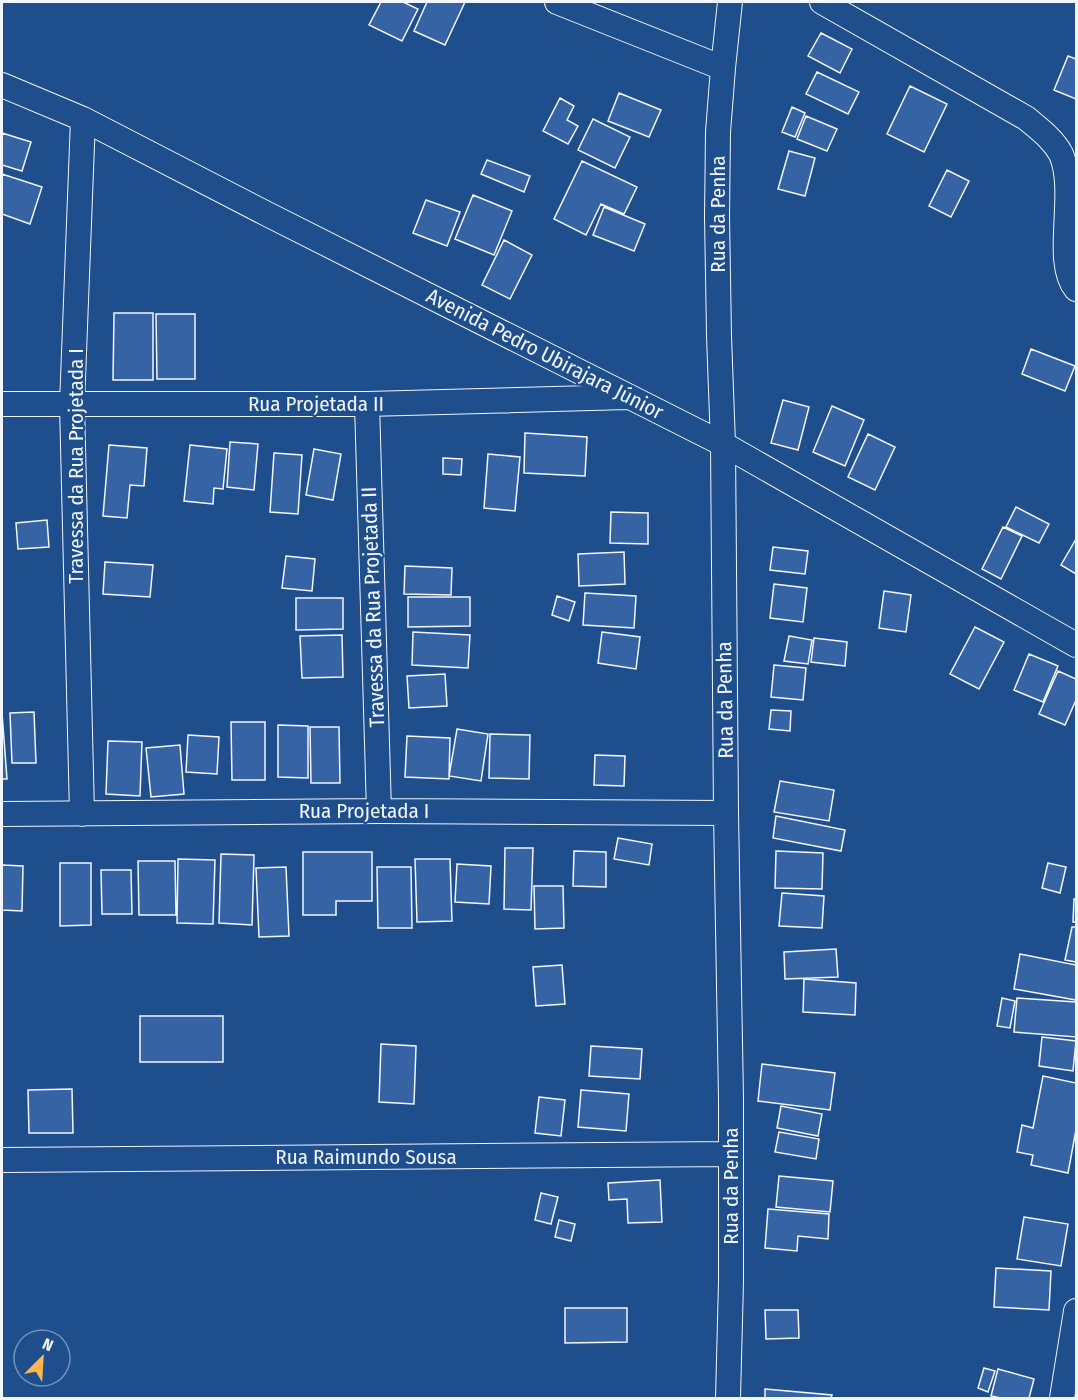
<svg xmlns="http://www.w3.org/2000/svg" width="1078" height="1400" viewBox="0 0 1078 1400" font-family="'Fira Sans Condensed',sans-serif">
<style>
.building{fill:#3563a3;stroke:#f2f6ff;stroke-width:1.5}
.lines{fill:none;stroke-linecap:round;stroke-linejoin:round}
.street-casing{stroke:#f2f6ff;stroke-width:26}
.street{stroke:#1f4e8c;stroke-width:24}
.labels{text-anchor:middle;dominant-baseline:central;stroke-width:4.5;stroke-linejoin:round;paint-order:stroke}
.street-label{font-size:21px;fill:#f2f6ff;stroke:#1f4e8c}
</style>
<rect width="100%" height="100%" fill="#1f4e8c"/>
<path class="building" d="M381,2H403L418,9L402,41L369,25Z
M427,2H465L445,45L414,31Z
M821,33L852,49L840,73L808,56Z
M1068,56L1076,59V99L1054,90Z
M817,72L859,92L848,114L806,94Z
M910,86L947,104L924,152L887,134Z
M619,93L661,110L649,137L608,121Z
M560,98L574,106L567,120L578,126L568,144L543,131Z
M792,107L805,113L795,137L782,132Z
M806,116L837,129L827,151L797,139Z
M593,119L630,137L615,168L578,150Z
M2,133L31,142L22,171L2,165Z
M789,151L815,158L805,196L778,189Z
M487,160L530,176L524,192L481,174Z
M582,161L637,187L624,214L601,204L586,235L554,219Z
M947,170L969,181L951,217L929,206Z
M2,174L42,187L30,224L2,214Z
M473,195L512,211L494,255L455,239Z
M426,200L460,212L447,246L413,233Z
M604,207L645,224L634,251L593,235Z
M504,240L532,255L510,299L482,285Z
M114,313H153V380H113Z
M156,314H195V379H157Z
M1031,349L1075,366L1065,391L1022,374Z
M783,400L809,407L798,450L771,443Z
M832,406L864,420L845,466L813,452Z
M525,433L587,437L585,476L524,473Z
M868,434L895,447L875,490L848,477Z
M230,442L258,444L254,490L227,487Z
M109,445L147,448L144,486L130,485L127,518L103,516Z
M190,445L227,449L223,489L214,488L213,504L184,501Z
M314,449L341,454L333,500L306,495Z
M274,453L302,455L298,514L270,512Z
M488,454L520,457L515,511L484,508Z
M443,458L462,459L461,475L443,474Z
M1016,507L1049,524L1039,543L1006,527Z
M611,512L648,513V544L610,543Z
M47,520L49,547L18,549L16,523Z
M1003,527L1022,536L1001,579L982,569Z
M1076,539V574L1061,565Z
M773,547L808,551L805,574L770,570Z
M624,552L625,584L579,586L578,554Z
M286,556L315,559L312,591L282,588Z
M105,562L153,565L150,597L103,594Z
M405,566L452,568L451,595L404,594Z
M774,584L807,588L803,622L770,618Z
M884,591L911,595L906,632L879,628Z
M585,593L636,596L634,628L583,625Z
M557,596L575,602L569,621L552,615Z
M408,597H470V626L408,627Z
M296,598H343V629L296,630Z
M975,627L1004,642L979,689L950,674Z
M413,632L470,635L468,668L412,665Z
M602,632L640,637L636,669L598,663Z
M342,635L343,677L302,678L300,636Z
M789,636L812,640L808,664L784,661Z
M814,638L847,642L845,666L811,662Z
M1029,654L1058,666L1043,702L1014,690Z
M774,665L806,668L803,700L771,697Z
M1058,671L1076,679V700L1065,725L1039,714Z
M445,674L447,706L409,708L407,676Z
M771,710L791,711L790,731L769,729Z
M34,712L36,763H12L10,713Z
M2,713L7,779H2Z
M231,722H265V780H232Z
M278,725L308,726V778L278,777Z
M310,727H339L340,783H311Z
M457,729L488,734L481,781L449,776Z
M490,734L530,735L529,779L489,778Z
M188,735L219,737L217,774L186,772Z
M407,736L450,738L449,779L405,777Z
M108,741L142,742L140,796L106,794Z
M180,745L184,794L151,797L146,748Z
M595,755L625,756L624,786L594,785Z
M780,781L834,790L829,821L774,812Z
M776,816L845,830L841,851L773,838Z
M618,838L652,844L649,865L614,859Z
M505,848H533L531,910L504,909Z
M574,851L606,852V887L573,886Z
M776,851L823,853L822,889L775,888Z
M303,852H372V901H336V915H303Z
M221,854L254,855L252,925L219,923Z
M178,859L215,860L213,924L177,923Z
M415,859H450L452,921L417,922Z
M138,861H175L176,915H139Z
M60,863H91V925L60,926Z
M1048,863L1066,867L1060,893L1042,888Z
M457,864L491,866L489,904L455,902Z
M2,865L23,866L22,911L2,910Z
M286,867L289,936L259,937L256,868Z
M377,867H411L412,928H378Z
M101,870H131L132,914H102Z
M534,886H563L564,928L535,929Z
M782,893L824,896L822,928L779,926Z
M1074,899H1076V922H1073Z
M1072,927H1076V962L1065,960Z
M836,949L838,977L785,979L784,952Z
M1020,954L1076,965V1000L1014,989Z
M562,965L565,1004L536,1006L533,967Z
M804,979L856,983L855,1015L803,1012Z
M1002,998L1015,1001L1010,1028L997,1026Z
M1017,998L1076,1002V1037L1014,1032Z
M140,1016H223V1062H140Z
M1042,1037L1076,1041L1073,1071L1039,1066Z
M381,1044L416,1046L414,1104L379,1102Z
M591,1046L642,1049L640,1079L589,1076Z
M762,1064L835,1073L830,1110L758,1101Z
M1043,1076L1076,1083V1130L1068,1173L1031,1165L1033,1155L1017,1152L1022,1125L1033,1128Z
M72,1089L73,1133H29L28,1090Z
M581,1090L629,1094L626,1131L578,1127Z
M539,1097L565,1100L561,1136L535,1133Z
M781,1106L822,1114L818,1136L777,1128Z
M779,1132L819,1139L816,1159L775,1152Z
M779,1176L833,1181L830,1212L776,1207Z
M660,1180L662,1222L628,1223L627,1199L609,1200L608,1183Z
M541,1193L558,1197L551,1224L535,1220Z
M768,1209L829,1214L828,1239L798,1236L797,1251L765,1248Z
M1024,1217L1068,1224L1061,1266L1017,1259Z
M559,1220L575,1224L571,1241L555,1237Z
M996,1268L1051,1271L1049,1310L994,1307Z
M565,1308H627V1342L565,1343Z
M765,1310H798L799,1338L766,1339Z
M984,1368L995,1371L988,1392L978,1388Z
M998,1369L1034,1379L1029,1398H1001L991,1396Z
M765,1389L832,1395L831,1398H765Z"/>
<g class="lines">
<defs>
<path id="street" d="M557,2L723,68
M822,2L1026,118C1039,129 1053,139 1061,154C1078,193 1053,261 1076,289
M2,85L83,119L267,214L723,444L1076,645
M2,404H367L628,397
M367,404L379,811
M2,814L379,811L726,813
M82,814L72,405L83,119
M2,1160L730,1154
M728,1398L731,1282V1099L726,813L723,444L719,336L717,216L718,132L723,68L730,2
M1062,1398L1076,1311"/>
</defs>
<use href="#street" class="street-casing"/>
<use href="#street" class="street"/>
</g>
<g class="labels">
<g class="street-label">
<text transform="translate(718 214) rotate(-90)">Rua da Penha</text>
<text transform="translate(545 354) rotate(27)">Avenida Pedro Ubirajara Júnior</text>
<text x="316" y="404">Rua Projetada II</text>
<text transform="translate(76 466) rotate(-90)">Travessa da Rua Projetada I</text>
<text transform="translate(373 607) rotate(-92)">Travessa da Rua Projetada II</text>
<text transform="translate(725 700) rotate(-91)">Rua da Penha</text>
<text x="364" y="811">Rua Projetada I</text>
<text x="366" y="1157">Rua Raimundo Sousa</text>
<text transform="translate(731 1186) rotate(-90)">Rua da Penha</text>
</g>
</g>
<rect width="1078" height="1400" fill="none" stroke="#f2f6ff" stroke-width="6"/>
<g transform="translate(42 1358) rotate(24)"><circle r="28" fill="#1f4e8c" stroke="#7391ba" stroke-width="1.5"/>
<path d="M0-4.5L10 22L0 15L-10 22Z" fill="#ffb74d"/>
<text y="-9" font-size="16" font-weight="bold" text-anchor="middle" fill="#f2f6ff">N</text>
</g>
</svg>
